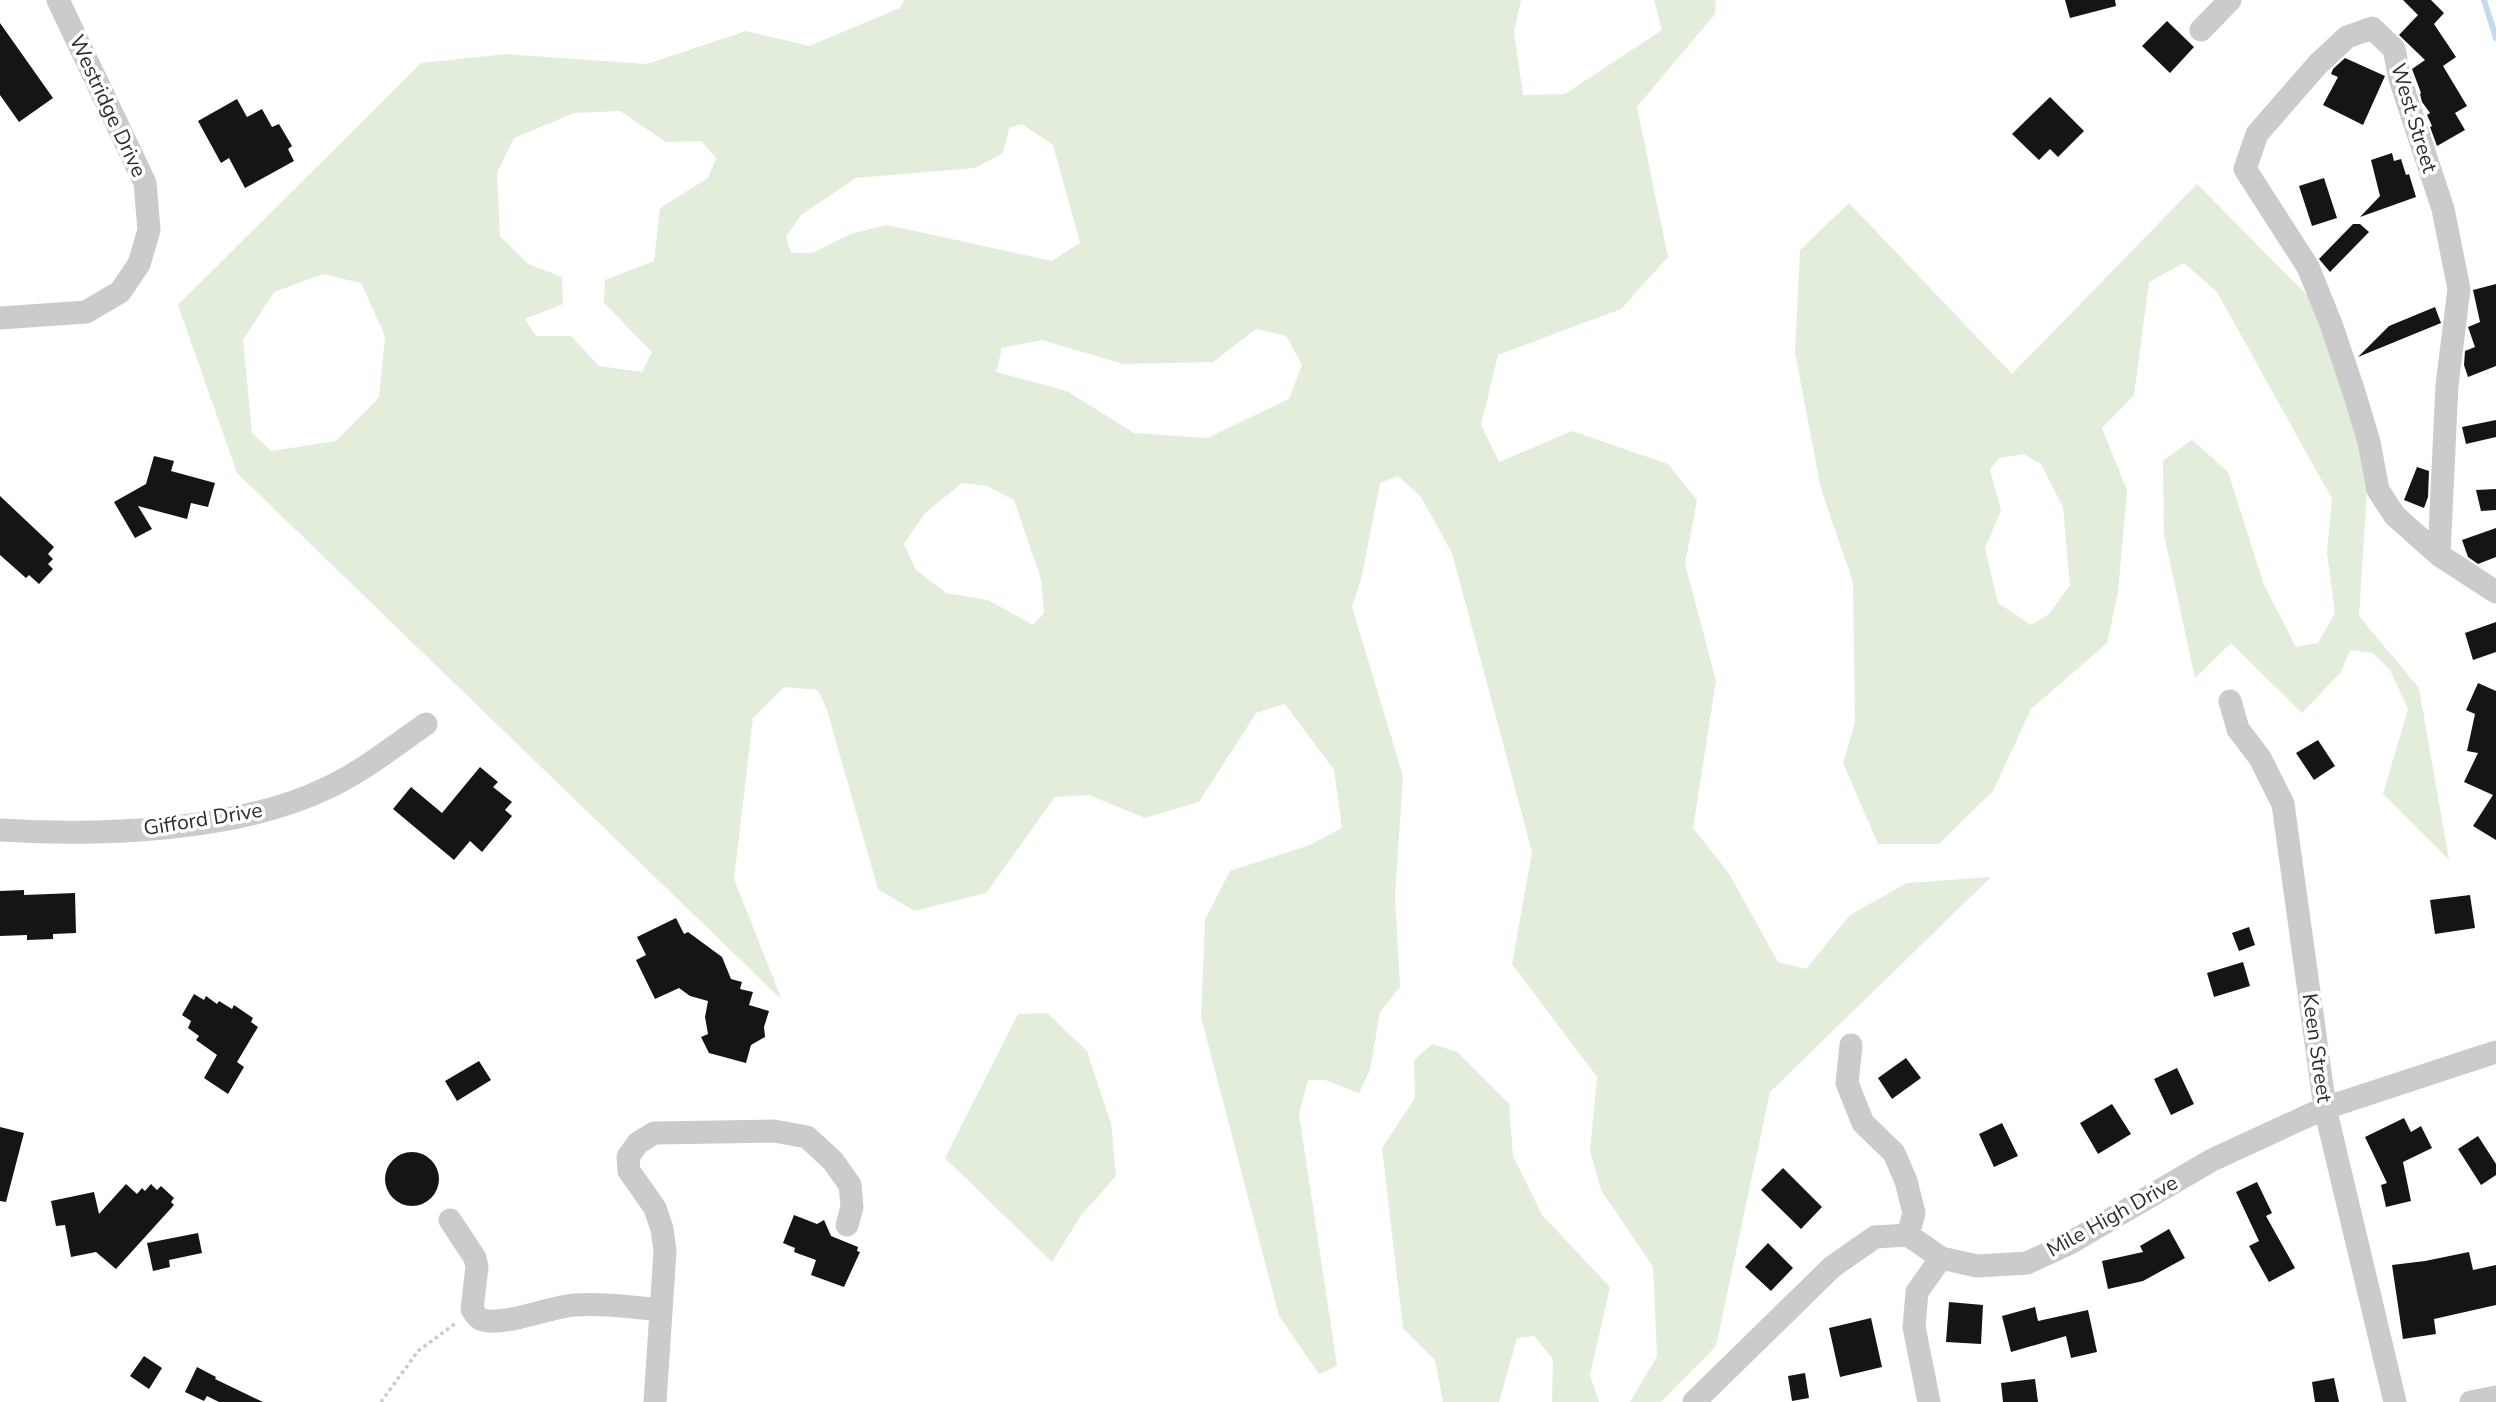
<svg xmlns="http://www.w3.org/2000/svg" width="2496" height="1402" viewBox="0 0 2496 1402" font-family="'Nunito Sans',sans-serif">
<style>
.green{fill:#e2eddb;fill-rule:evenodd}
.lines{fill:none;stroke-linecap:round;stroke-linejoin:round}
.stream{stroke:#c5daee;stroke-width:6}
.building{fill:#151515}
.path{stroke:#cbcbcb;stroke-width:3.5;stroke-dasharray:3.5 3.5;stroke-linecap:butt}
.minor{stroke:#cbcbcb;stroke-width:23}
.labels{text-anchor:middle;dominant-baseline:central;stroke-width:7;stroke-linejoin:round;paint-order:stroke}
.street-label{font-size:21px;fill:#2e2e2e;stroke:#fff}
</style>
<rect width="100%" height="100%" fill="#fff"/>
<path class="green" d="M904,0H1521L1514,32L1523,95L1565,94L1662,30L1654,0H1716L1715,14L1637,107L1668,257L1621,309L1498,355L1481,425L1499,462L1572,431L1668,464L1697,500L1685,564L1716,681L1693,828L1730,875L1778,962L1806,969L1850,915L1907,883L1991,877L1770,1092L1716,1346L1661,1402H1630L1657,1356L1653,1267L1601,1190L1590,1151L1597,1077L1512,964L1532,852L1452,553L1421,497L1398,476L1380,483L1362,576L1352,607L1403,776L1395,895L1400,987L1380,1012L1370,1070L1359,1093L1325,1080H1308L1299,1114L1337,1366L1319,1374L1279,1316L1201,1017L1205,920L1230,871L1310,845L1342,828L1334,770L1285,704L1256,713L1199,802L1145,818L1089,795L1055,797L986,893L914,911L878,889L827,710L818,690L784,687L753,718L734,879L782,1000L237,473L178,305L421,63L506,54L647,64L746,31L809,46L900,8ZM620,111L666,142L701,141L716,158L708,178L660,208L654,261L605,280L604,303L652,352L642,372L599,366L571,336H536L525,319L563,304L562,277L528,264L500,236L497,173L514,138L574,113ZM1022,124L1053,145L1080,243L1052,261L887,225L853,233L812,253H791L786,237L801,215L856,178L975,168L1003,153L1009,128ZM323,274L361,283L385,336L379,397L336,441L271,451L252,433L243,340L274,292ZM1256,329L1286,336L1302,365L1289,399L1207,438L1134,433L1067,391L996,372L1002,348L1042,340L1123,364L1213,362ZM962,483L987,486L1014,500L1041,579L1044,613L1033,625L988,600L946,593L916,570L904,544L925,513Z
M2197,184L2310,298L2363,450L2367,490L2359,616L2419,688L2449,860L2383,794L2408,709L2390,670L2373,653L2350,650L2341,672L2302,713L2231,643L2195,678L2164,535L2163,461L2192,440L2228,472L2264,585L2296,647L2318,643L2335,613L2327,553L2332,499L2217,292L2184,263L2149,282L2134,395L2102,428L2127,490L2118,592L2107,643L2031,709L1993,791L1939,844H1878L1843,763L1855,723L1853,582L1821,489L1795,353L1800,250L1849,203L2012,374ZM2024,454L2041,464L2063,507L2070,585L2049,614L2031,625L1998,603L1985,548L2001,511L1990,470L1999,458Z
M1047,1013L1087,1051L1111,1123L1116,1176L1080,1217L1052,1262L945,1158L1018,1014Z
M1432,1044L1457,1052L1509,1104L1513,1156L1542,1215L1610,1287L1590,1375L1599,1402H1552L1553,1359L1534,1336L1517,1338L1499,1402H1443L1435,1360L1403,1328L1382,1148L1415,1098L1414,1060Z"/>
<g class="lines">
<path class="stream" d="M2484,0L2496,38"/>
</g>
<path class="building" d="M2065,0H2115L2116,6L2070,18Z
M2403,0H2431L2444,13L2434,24L2456,57L2443,66L2467,106L2455,113L2465,130L2437,146L2430,127L2432,126L2427,115L2430,113L2422,102L2420,94L2421,93L2412,69L2425,60L2399,35L2418,15Z
M2167,21L2194,47L2170,73L2142,46Z
M0,23L53,98L19,122L0,95Z
M2345,58L2385,76L2363,125L2323,105L2338,77L2331,74L2333,69Z
M2050,97L2084,131L2058,157L2050,149L2039,160L2012,134Z
M237,99L247,117L262,109L272,127L279,124L292,146L288,149L294,161L245,188L229,158L221,163L198,121Z
M2392,153L2394,161L2401,159L2406,175L2409,174L2416,197L2360,217L2380,196L2371,160Z
M2324,178L2337,218L2312,226L2299,186Z
M2353,224H2360L2369,232L2330,272L2319,259Z
M2496,284V366L2468,377L2464,365L2465,351L2475,347L2468,327L2480,322L2473,290Z
M2435,307L2441,323L2358,357L2389,326Z
M2496,420V437L2466,444L2462,427Z
M154,456L174,461L171,471L215,483L208,507L191,503L187,519L138,506L152,529L135,538L114,502L146,484Z
M2417,467L2429,471L2428,497L2424,508L2404,500Z
M2496,489V510L2481,511L2476,490Z
M0,496L54,547L48,554L53,559L48,564L53,569L39,584L29,575L26,578L0,555Z
M2496,528V557L2478,564L2468,557L2462,540Z
M2496,622V652L2473,660L2465,633Z
M2478,683L2496,691V840L2473,826L2493,795L2464,782L2478,753L2467,751L2475,714L2466,710Z
M2318,740L2335,766L2314,780L2296,753Z
M480,767L498,782L493,787L512,802L505,810L512,816L482,852L470,841L454,860L393,809L411,787L442,813Z
M24,890V895L75,893L76,933L53,934V939L27,940V935L0,936V891Z
M2470,895L2475,928L2435,934L2430,900Z
M676,918L684,934L688,932L722,957L731,979L742,982L740,989L753,992L749,1005L769,1011L764,1027L765,1037L751,1045L746,1063L709,1053L701,1037L708,1034L705,1017L708,1001L690,996L679,988L655,999L636,960L646,955L637,937Z
M2249,927L2255,945L2239,951L2232,933Z
M2243,962L2250,986L2214,997L2207,973Z
M194,994L204,1000L206,996L217,1004L219,1001L232,1009L234,1005L253,1018L251,1022L258,1027L237,1062L244,1067L228,1094L204,1078L217,1055L196,1040L199,1036L188,1028L191,1021L182,1015Z
M1906,1058L1921,1078L1892,1099L1878,1078Z
M479,1061L491,1080L457,1101L445,1081Z
M2177,1068L2194,1104L2171,1115L2154,1079Z
M2112,1104L2131,1134L2098,1154L2080,1123Z
M2404,1118L2411,1132L2421,1126L2432,1148L2403,1162L2411,1201L2386,1207L2381,1185L2387,1183L2365,1137Z
M2002,1123L2018,1156L1994,1167L1979,1134Z
M0,1127L24,1133L6,1202L0,1201Z
M2478,1136L2496,1164V1175L2481,1185L2458,1149Z
M385 1179a27 27 0 1 1 54 0a27 27 0 1 1-54 0Z
M1783,1168L1822,1207L1801,1229L1761,1190Z
M2257,1182L2272,1213L2266,1216L2295,1268L2269,1282L2249,1246L2259,1241L2236,1192Z
M126,1184L137,1194L142,1188L145,1191L151,1184L157,1190L161,1186L174,1198L171,1202L174,1205L116,1269L96,1252L71,1257L65,1225L56,1226L51,1201L94,1192L99,1214Z
M794,1215L817,1224L824,1220L831,1236L858,1247L857,1251L860,1252L844,1287L811,1275L816,1260L794,1252L795,1248L783,1243Z
M2169,1229L2185,1258L2143,1281L2108,1289L2102,1261L2143,1252L2140,1246Z
M198,1233L202,1253L169,1260L170,1267L153,1271L147,1243Z
M1768,1243L1793,1268L1771,1291L1745,1267Z
M2469,1252L2473,1270L2496,1265V1305L2434,1319L2436,1334L2403,1339L2392,1265L2425,1261Z
M1949,1302L1983,1305L1981,1344L1946,1342Z
M2035,1307L2038,1321L2088,1310L2097,1352L2071,1358L2066,1336L2011,1352L2002,1316Z
M1871,1318L1882,1367L1840,1377L1829,1328Z
M144,1356L162,1368L149,1389L130,1376Z
M197,1367L216,1377L215,1379L263,1402H219L207,1396L204,1401L185,1392Z
M1805,1373L1809,1398L1792,1401L1788,1376Z
M2334,1378L2339,1402H2315L2312,1382Z
M2035,1379L2038,1402H2003L2001,1383Z"/>
<g class="lines">
<path class="path" d="M381,1402L418,1351L456,1323"/>
<path class="minor" d="M2201,30L2230,0
M0,318L86,312L120,292L139,264L149,230L145,183L58,0
M2439,555L2447,385L2459,289L2443,209L2400,79L2394,49L2372,28L2347,37L2318,64L2257,134L2245,169L2308,267L2331,324L2354,392L2369,442L2378,490L2395,516L2439,555L2496,592
M2230,701L2238,729L2260,758L2283,804L2325,1108L2395,1402
M0,830C100,836 236,832 327,788C362,772 394,746 426,724
M1851,1045L1847,1083L1863,1123L1894,1153L1906,1181L1914,1213L1908,1235
M450,1220L475,1258L477,1267L472,1309C475,1313 477,1319 483,1320C504,1326 550,1307 574,1305C603,1303 632,1307 661,1310
M655,1402L665,1251L662,1229L655,1208L629,1171L628,1157L638,1143L654,1133L774,1131L807,1137L833,1161L850,1185L852,1207L847,1225
M1694,1402L1832,1267L1875,1237L1908,1235L1941,1258L1977,1266L2027,1263L2070,1243L2212,1160L2325,1108L2496,1052
M1929,1402L1914,1327L1917,1292L1941,1258
M2471,1402L2496,1397"/>
</g>
<g class="labels">
<g class="street-label">
<text transform="translate(108 106) rotate(65)">Westridge Drive</text>
<text transform="translate(2414 118) rotate(73)">West Street</text>
<text transform="translate(203 819) rotate(-9)">Gifford Drive</text>
<text transform="translate(2317 1048) rotate(82)">Keen Street</text>
<text transform="translate(2112 1216) rotate(-29)">Mile High Drive</text>
</g>
</g>
</svg>
